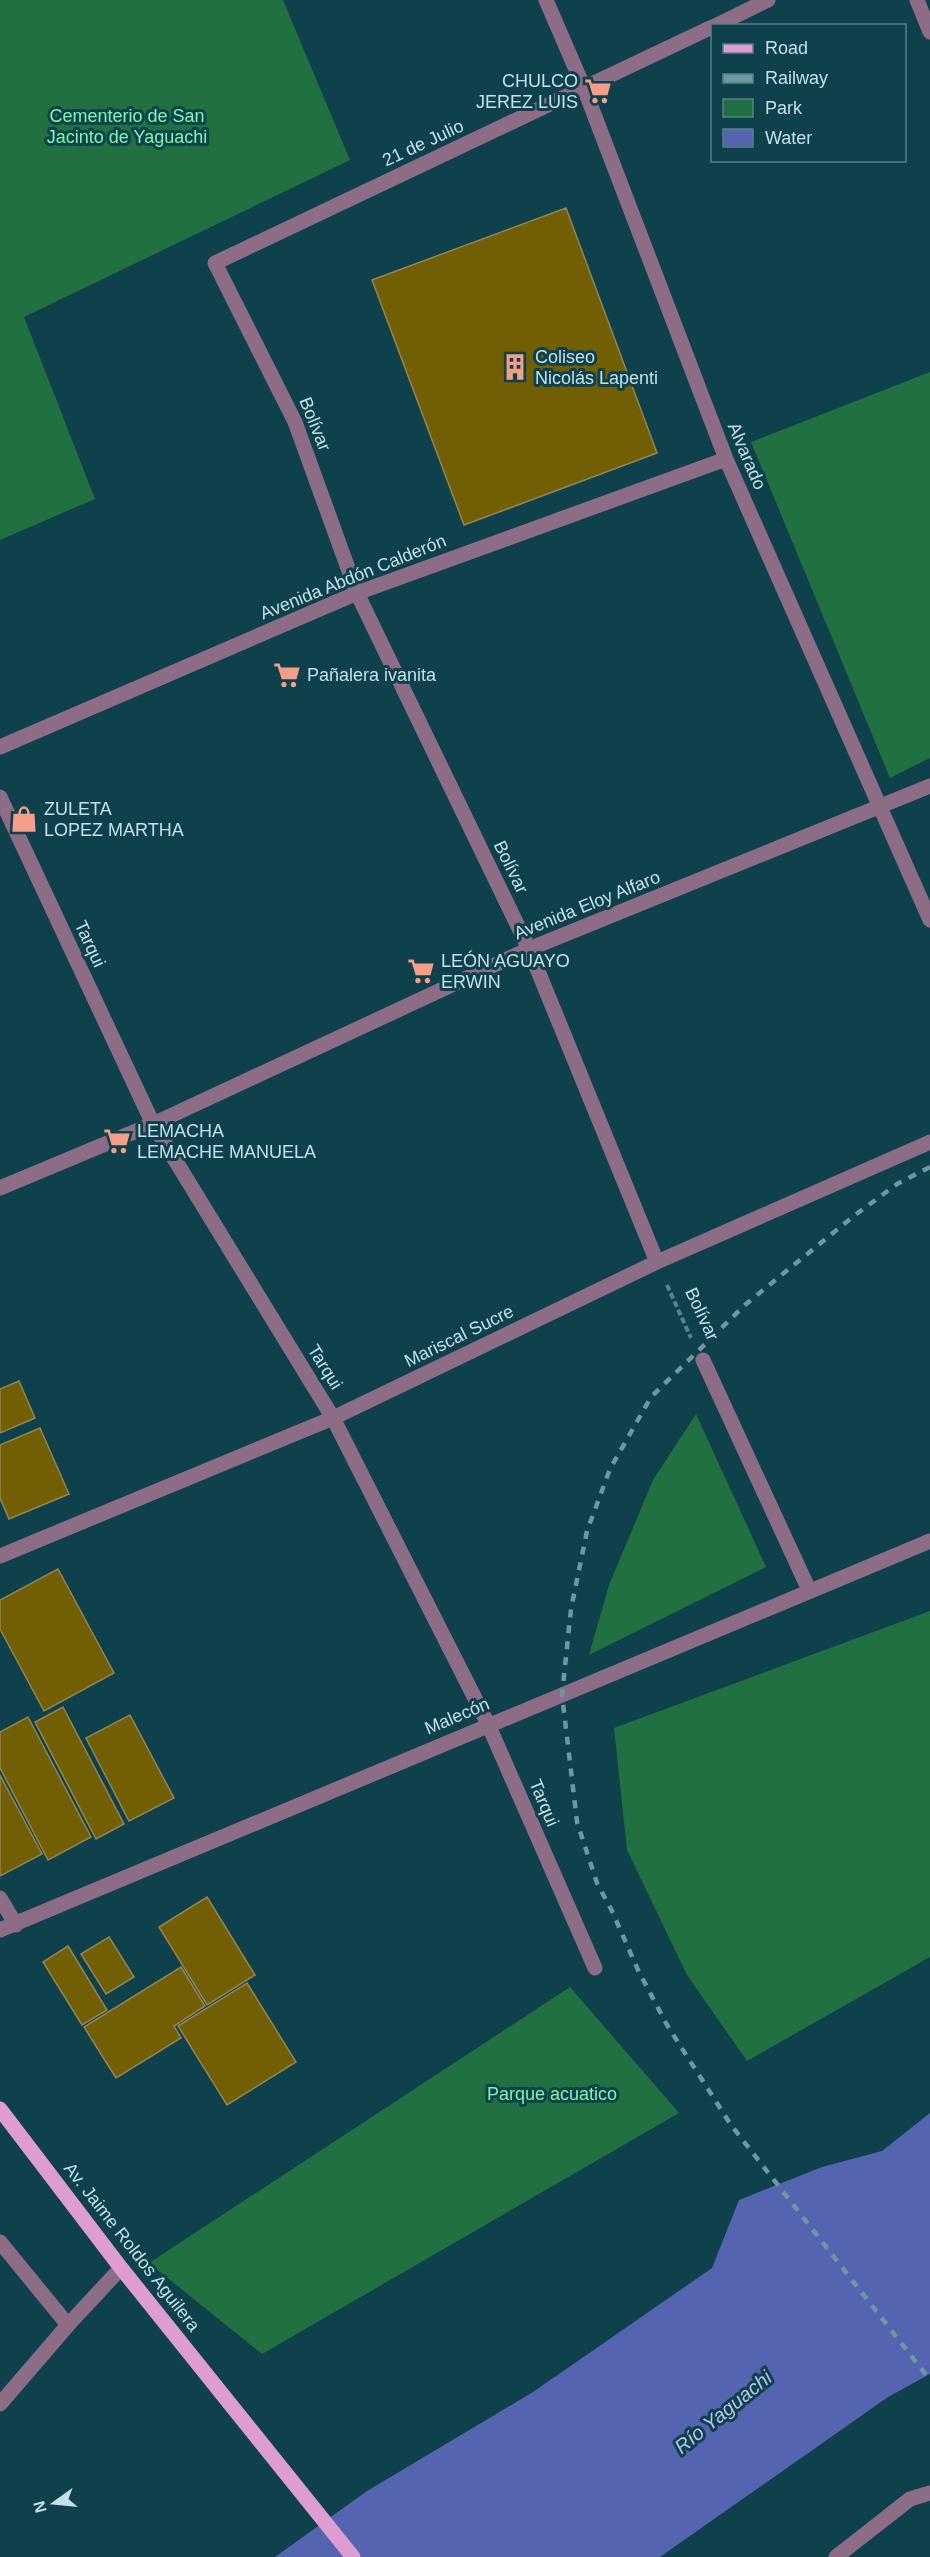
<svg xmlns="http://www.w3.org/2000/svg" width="930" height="2557" viewBox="0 0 930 2557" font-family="Arial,sans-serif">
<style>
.green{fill:#207041}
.water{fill:#5564b1}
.building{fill:#725e05;stroke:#938555;stroke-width:1.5}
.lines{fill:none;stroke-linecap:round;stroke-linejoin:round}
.path{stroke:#58838c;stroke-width:4;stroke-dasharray:6 3;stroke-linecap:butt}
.minor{stroke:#8c6c86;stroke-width:15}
.major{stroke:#de9cd1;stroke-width:15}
.rail{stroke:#6f97a0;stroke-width:4.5;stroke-dasharray:8 8;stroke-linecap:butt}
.labels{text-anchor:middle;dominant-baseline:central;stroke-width:6;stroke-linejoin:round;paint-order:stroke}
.poi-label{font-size:18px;fill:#c1e0e7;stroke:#0e414b;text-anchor:start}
.park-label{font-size:18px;fill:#80f6a9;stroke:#0e414b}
.street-label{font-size:18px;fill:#c1e0e7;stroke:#0e414b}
.water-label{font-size:20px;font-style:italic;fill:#b8c3ed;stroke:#0e414b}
</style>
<rect width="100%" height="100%" fill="#0e414b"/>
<path class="green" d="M0,0H283L350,160L24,317L95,499L0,540Z
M930,372V758L890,778L751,442Z
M696,1414L766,1567L589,1655L609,1585L653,1480Z
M930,1611V1957L747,2061L687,1975L627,1850L614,1728Z
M570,1987L679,2113L262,2354L149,2263Z"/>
<path class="water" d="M930,2113V2374L888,2397L660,2557H275L367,2491L533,2392L712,2268L739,2200L822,2167L882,2151Z"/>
<path class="building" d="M566,208L657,453L464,525L372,280Z
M19,1381L35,1418L0,1433V1389Z
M40,1428L69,1494L9,1519L0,1498V1445Z
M58,1569L114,1673L44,1711L0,1629V1600Z
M63,1707L124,1824L96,1839L35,1722Z
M130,1715L174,1798L129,1821L86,1738Z
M28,1717L91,1837L48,1860L0,1768V1732Z
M0,1775L42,1854L0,1876Z
M207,1897L255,1975L207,2005L159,1927Z
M109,1937L134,1977L106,1994L81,1954Z
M68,1946L107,2010L82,2025L43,1962Z
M181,1967L205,2006L174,2026L181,2038L116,2078L84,2027Z
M247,1983L296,2062L227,2105L178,2026Z"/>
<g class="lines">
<path class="path" d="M667,1285L691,1338"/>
<path class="minor" d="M546,0L584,88L726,459L930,920
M917,0L930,32
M715,26L768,0
M0,747L357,593L726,459
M0,797L153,1124L333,1418L488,1724L595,1968
M0,1188L153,1124L529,949L930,786
M657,1262L529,949L357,593L295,422L215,263L712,27
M703,1360L809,1590
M0,1556L333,1418L657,1262L930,1142
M0,1898L16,1925
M0,1930L930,1541
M0,2242L68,2325
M0,2404L68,2325L121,2268
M836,2557L910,2499L930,2493"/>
<path class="major" d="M0,2109L121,2268L353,2557"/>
<path class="rail" d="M930,1167L897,1184L855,1215L746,1304L651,1397L610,1469L587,1531L571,1609L562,1695L577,1822L597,1883L612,1911L638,1970L667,2025L731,2125L930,2380"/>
</g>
<defs>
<symbol id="supermarket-bare" viewBox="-9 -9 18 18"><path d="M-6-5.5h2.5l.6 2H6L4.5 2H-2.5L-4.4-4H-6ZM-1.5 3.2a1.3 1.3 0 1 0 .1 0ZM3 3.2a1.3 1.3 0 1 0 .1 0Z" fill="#f49e8a" stroke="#0e414b" stroke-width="2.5" paint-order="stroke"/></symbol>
<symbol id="building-bare" viewBox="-9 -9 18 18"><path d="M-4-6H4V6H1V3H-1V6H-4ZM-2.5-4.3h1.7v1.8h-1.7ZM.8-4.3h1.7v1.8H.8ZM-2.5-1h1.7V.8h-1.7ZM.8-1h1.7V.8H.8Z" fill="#f49e8a" stroke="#0e414b" stroke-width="2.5" paint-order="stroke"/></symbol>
<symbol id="shop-bare" viewBox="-9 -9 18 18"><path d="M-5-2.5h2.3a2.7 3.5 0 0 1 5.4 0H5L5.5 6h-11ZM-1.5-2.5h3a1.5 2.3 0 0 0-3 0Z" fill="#f49e8a" stroke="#0e414b" stroke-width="2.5" paint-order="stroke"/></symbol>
</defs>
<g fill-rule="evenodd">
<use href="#supermarket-bare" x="579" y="72" width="38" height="38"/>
<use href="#building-bare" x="496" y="348" width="38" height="38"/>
<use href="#supermarket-bare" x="268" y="656" width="38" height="38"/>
<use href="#shop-bare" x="5" y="800" width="38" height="38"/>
<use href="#supermarket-bare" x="402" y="952" width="38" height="38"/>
<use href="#supermarket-bare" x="98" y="1122" width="38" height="38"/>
</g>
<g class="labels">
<g class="poi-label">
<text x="578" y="81" text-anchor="end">CHULCO<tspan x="578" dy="21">JEREZ LUIS</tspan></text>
<text x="535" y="357">Coliseo<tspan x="535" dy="21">Nicolás Lapenti</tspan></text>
<text x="307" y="675">Pañalera ivanita</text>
<text x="44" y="809">ZULETA<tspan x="44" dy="21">LOPEZ MARTHA</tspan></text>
<text x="441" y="961">LEÓN AGUAYO<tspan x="441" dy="21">ERWIN</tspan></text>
<text x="137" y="1131">LEMACHA<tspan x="137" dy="21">LEMACHE MANUELA</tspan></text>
</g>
<g class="park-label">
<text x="127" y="116">Cementerio de San<tspan x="127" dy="21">Jacinto de Yaguachi</tspan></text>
<text x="552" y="2094">Parque acuatico</text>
</g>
<g class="street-label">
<text transform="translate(423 143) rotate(-25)">21 de Julio</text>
<text transform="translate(315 424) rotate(68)">Bolívar</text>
<text transform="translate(747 456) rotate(67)">Alvarado</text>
<text transform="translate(353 577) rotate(-22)">Avenida Abdón Calderón</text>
<text transform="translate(511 867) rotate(64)">Bolívar</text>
<text transform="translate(587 905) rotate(-22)">Avenida Eloy Alfaro</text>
<text transform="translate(90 944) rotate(65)">Tarqui</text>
<text transform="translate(702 1314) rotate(65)">Bolívar</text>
<text transform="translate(459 1336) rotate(-26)">Mariscal Sucre</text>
<text transform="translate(325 1367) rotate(58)">Tarqui</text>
<text transform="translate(457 1716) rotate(-23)">Malecón</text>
<text transform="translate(544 1803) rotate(67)">Tarqui</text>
<text transform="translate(132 2247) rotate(52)">Av. Jaime Roldos Aguilera</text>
</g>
<g class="water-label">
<text transform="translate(723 2412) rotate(-39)">Río Yaguachi</text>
</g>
</g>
<rect x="711" y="24" width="195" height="138" fill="#0e414b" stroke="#568189" stroke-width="1.5"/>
<rect x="723" y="44" width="30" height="9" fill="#de9cd1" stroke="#568189" stroke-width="1.5"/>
<text x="765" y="54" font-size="18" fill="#c1e0e7">Road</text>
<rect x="723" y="74" width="30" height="9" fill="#6f97a0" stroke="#568189" stroke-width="1.5"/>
<text x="765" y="84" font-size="18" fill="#c1e0e7">Railway</text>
<rect x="723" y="99" width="30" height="18" fill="#207041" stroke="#568189" stroke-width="1.5"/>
<text x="765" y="114" font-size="18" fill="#c1e0e7">Park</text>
<rect x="723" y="129" width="30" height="18" fill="#5564b1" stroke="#568189" stroke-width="1.5"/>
<text x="765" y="144" font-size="18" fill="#c1e0e7">Water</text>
<g transform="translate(54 2503) rotate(255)" stroke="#0e414b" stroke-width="4.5" paint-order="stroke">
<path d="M0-4.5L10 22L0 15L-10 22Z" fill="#c1e0e7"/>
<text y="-9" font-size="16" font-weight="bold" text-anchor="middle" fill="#c1e0e7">N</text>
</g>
</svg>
